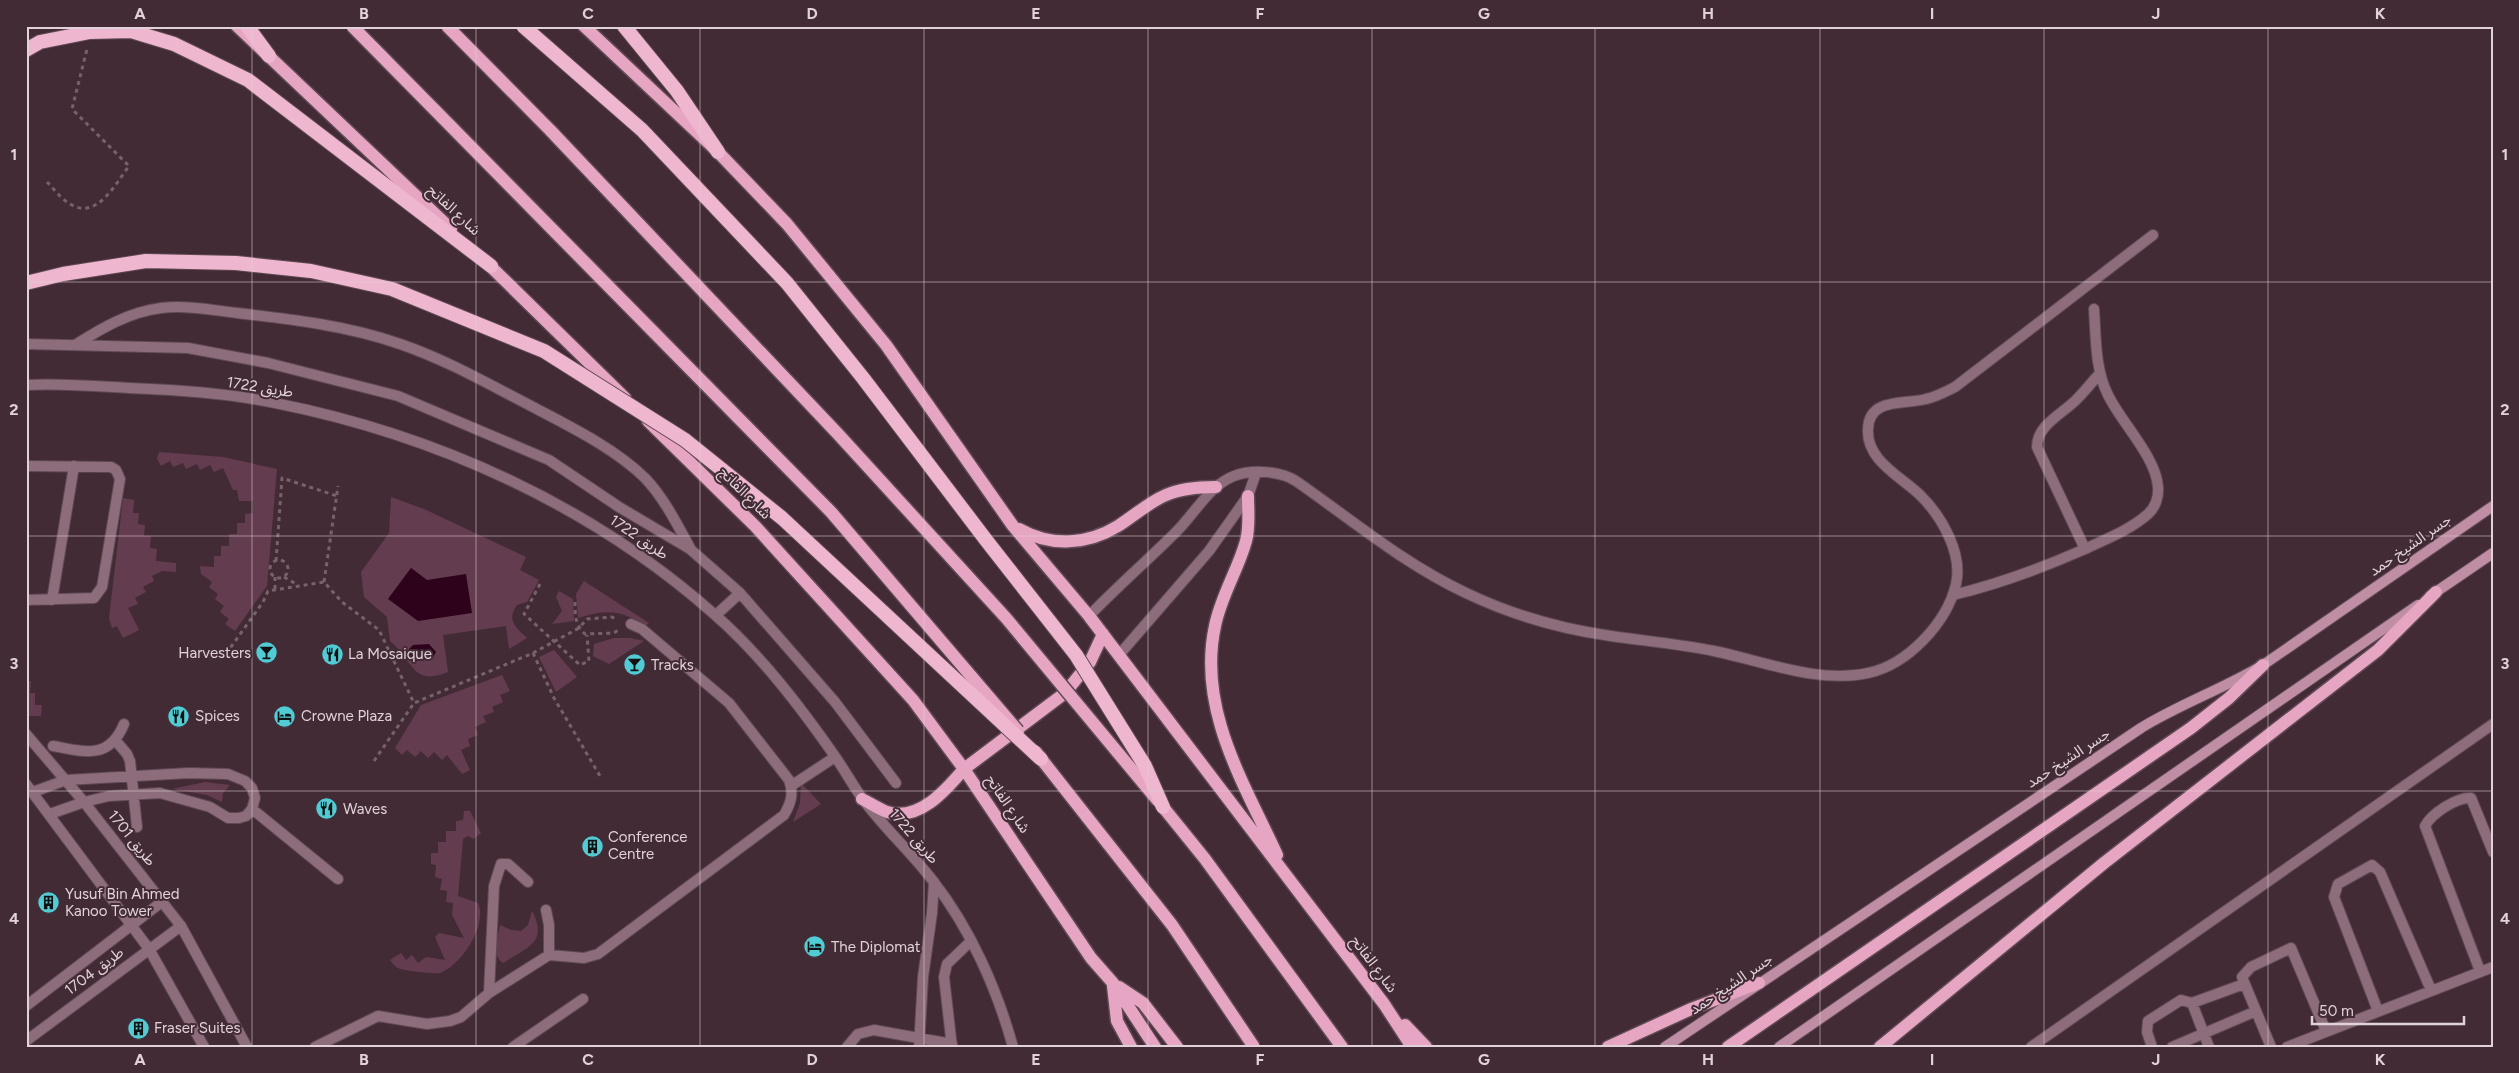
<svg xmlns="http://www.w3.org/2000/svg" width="2519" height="1073" viewBox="0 0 2519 1073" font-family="Figtree,'Noto Sans Arabic',sans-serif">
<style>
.green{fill:#633c4f;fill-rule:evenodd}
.water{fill:#2f021c}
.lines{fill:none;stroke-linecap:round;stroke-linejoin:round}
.service-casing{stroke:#5f4953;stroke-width:12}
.minor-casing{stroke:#5f4953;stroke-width:12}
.tertiary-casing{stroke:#5f4953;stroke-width:12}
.secondary-casing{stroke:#5f4953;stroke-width:12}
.primary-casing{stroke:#5f4953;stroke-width:15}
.trunk-casing{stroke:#5f4953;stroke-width:16}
.path{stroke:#77626c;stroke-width:3;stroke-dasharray:4 4;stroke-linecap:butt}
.service{stroke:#8d6d7b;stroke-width:10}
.minor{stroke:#8d6d7b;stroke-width:10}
.tertiary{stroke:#8d6d7b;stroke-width:10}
.secondary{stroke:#bf8da4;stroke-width:10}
.primary{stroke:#e6a5c3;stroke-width:12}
.trunk{stroke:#eeb6cf;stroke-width:14}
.primary-bridge-casing{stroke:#5f4953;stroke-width:15;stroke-linecap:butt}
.trunk-bridge-casing{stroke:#5f4953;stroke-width:16;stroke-linecap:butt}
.primary-bridge{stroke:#e6a5c3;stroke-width:12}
.trunk-bridge{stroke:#eeb6cf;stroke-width:14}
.grid{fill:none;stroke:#e1d1d8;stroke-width:1;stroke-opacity:0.55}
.labels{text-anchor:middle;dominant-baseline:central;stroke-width:4;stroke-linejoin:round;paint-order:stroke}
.street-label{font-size:15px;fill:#e1d1d8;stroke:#432b36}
.poi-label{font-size:15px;fill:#e1d1d8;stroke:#432b36;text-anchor:start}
.neatline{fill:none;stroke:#e1d1d8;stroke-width:2}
.grid-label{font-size:16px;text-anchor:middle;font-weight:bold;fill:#e1d1d8}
</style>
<rect width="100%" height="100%" fill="#432b36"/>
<path class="green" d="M159,452L223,457L277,469L267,586L235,631L225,624L229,619L220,612L224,606L215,599L218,594L209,587L212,582L201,574L200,566L214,567V556H221V546H229V534H237V523H245V514L253,513V501H239L237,490H233L223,468L214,472L210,465L200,470L197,464L186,469L183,463L173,467L170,461L161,466L157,459Z
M391,497L424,509L526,557L520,570L539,580L527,602L517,605C506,620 516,628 527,638L509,649L506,626L443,635L448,672C412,687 413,660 390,641L387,617L364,597L361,572L389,533ZM411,568L427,580L388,599Z
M123,498L134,500L133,513H139L138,524L145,525L144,536H151L150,548L157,549L156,561L176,563V572L162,571L152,576L154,581L143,587L146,592L135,598L138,604L128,608L139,630L123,638L117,626L112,628L109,618Z
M584,581L649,623L646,626C620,610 608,609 578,618L576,594Z
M559,591L573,599L574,621L552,624L562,611L556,597Z
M614,638H630L644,641L609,664L593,656L594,644Z
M554,650L577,677L556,692L539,657Z
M502,675L510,691L500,695L503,702L492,707L494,712L483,716L486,722L475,727L478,735L468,739L470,746L461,750L470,770L462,774L447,755L442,760L434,752L428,758L421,751L415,757L407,750L402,755L395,748L421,705Z
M26,681H31L30,693H35V705H42L41,716H26Z
M205,782L230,785L223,793L222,802L207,795L172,789Z
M801,783L821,804L793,822L800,803Z
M464,811H470L481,833L473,839L468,836L463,839L458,896L478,903C488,925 461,966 440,973C435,974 403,971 398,968C395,967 392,962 390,960L401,953L406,960L412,955L418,963L426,957L445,960L435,937L439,933L464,938L452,915L453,903L446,902L447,891L440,890L442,879L435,877L436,865L431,864V853H438V842H446V831H456V821L463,820Z
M532,911C549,943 526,948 503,963C491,955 498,937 500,925L511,930L521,931L528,925Z"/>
<path class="water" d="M411,568L427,580L466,574L472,613L418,621L388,599Z
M429,644L436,652L432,659L415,661L409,656V649L413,645Z"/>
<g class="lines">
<defs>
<path id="service" d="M26,344L188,348L268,363L398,396L549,460L619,507L690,549L740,593L835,702L896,783
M75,345C102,328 129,312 161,308C186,305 213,310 237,313C291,319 349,326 400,344C447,360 490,385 533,407C571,427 614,448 645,478C664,498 677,524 690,548
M26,466L111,467L116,470L120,479L102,587L94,598L26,600
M2085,549L2037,447C2037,425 2062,414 2076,400C2085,391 2092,382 2100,373
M1953,595C1999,584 2042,568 2085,549C2106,539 2130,530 2148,514C2155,508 2159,497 2158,487C2156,457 2121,422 2108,395C2095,369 2096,338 2094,309
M52,600L74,466
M716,615L740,593
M116,741L127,754L130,761L137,827
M53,746C85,752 109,760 124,724
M791,786L835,757
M33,792L66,780L189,773L228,774L245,781L252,788L255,798L252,809L246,816L239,818H228L210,807L160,793L109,796L84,802L50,814
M252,809L338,879
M546,910L549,925V955
M2480,971L2425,826C2432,813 2457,797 2471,798L2493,852
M489,993L494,886L501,864H508L528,882
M2192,1003L2209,1047
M2378,1011L2334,897L2338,884L2372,865L2380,872L2431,990
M315,1047L378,1016L427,1024L450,1021L461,1017L489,993L549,955L584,958L598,954L784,815C791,803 794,794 789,780L729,703L642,629L631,624
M513,1047L583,999
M847,1047L858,1034L874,1030L952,1044
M919,1047L923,977L932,913L934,882
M952,1047L944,977L947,964L971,941
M2152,1047L2147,1032L2148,1021L2181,1000L2192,1003L2244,984
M2172,1047L2254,1012
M2271,1047L2242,977L2251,967L2291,948L2326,1031
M2287,1047L2493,967"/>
<path id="minor" d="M26,385C60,383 95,386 129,388C177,390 227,393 275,403C436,435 591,505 714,614C760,654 799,705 834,755C844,769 852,784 862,798C883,827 911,852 933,881C970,928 997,989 1013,1047
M1089,616C1117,587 1148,560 1177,531C1194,514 1210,485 1234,476C1252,469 1280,471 1296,481C1352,520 1404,564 1466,593C1512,615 1561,629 1611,636C1645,641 1680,644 1714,651C1763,661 1818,684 1868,673C1907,665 1947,623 1956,584C1963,554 1942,517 1921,496C1902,477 1866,461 1868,429C1869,397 1905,405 1926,399C1936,397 1945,392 1955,387L2153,235
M1119,655L1209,551L1248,496L1256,473
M26,1006L163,901
M26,1041L181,926"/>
<path id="tertiary" d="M26,734L84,802L181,926L247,1047
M26,784L149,949L204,1047
M2031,1047L2493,724"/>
<path id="secondary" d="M2430,596L2493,553
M1665,1047L2141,728C2180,704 2223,689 2263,665L2493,506
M1779,1047L2418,605"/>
<path id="primary" d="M237,26L451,229
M584,26L718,152L787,224L886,345L1013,526L1089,616L1384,1004L1412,1047
M484,260L625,398
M648,421L755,526L913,700L964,769L1091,958L1113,983L1155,1047
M1248,496C1248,511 1250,526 1246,541C1238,570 1221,596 1215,626C1197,709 1244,783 1277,855
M1019,529C1051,547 1087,545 1118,526C1134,516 1149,502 1166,495C1182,488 1199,487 1216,487
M862,799C870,803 879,809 887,812C919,822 946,790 964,769L1065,693L1090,662L1103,634
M1163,807L1205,859L1342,1047
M1113,986L1117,1021L1131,1047
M1119,987L1143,1003L1177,1047
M1405,1025L1426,1047
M1608,1047L1691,1009L1759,983
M1728,1047L2191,728L2229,698L2263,665
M1880,1047L2104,863L2378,650L2436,592"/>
<path id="trunk" d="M247,26L269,56
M624,26L677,91L718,152
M26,50L40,42L90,32L131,31L174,44L248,80L491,266"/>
</defs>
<use href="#service" class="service-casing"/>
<use href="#minor" class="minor-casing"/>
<use href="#tertiary" class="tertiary-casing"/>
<use href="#secondary" class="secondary-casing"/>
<use href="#primary" class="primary-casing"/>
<use href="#trunk" class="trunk-casing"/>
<path class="path" d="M47,182C54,189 61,199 70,204C97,221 116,183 129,166L72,109L87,49
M270 569a9 9 0 1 1 18 0a9 9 0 1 1-18 0Z
M276,561L282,478L337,496
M275,577V590
M284,577L298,585
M324,582L338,486
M540,584L524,614L580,665L589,661L587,635
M575,602C575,615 575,625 585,634L614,633L618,630
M533,653L554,698L600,776
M226,654L263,602L268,591L324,582L342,602L379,630L414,703L533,653L579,628L587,619L612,617L617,620
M374,761L414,703"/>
<use href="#service" class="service"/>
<use href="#minor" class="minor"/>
<use href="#tertiary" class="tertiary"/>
<use href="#secondary" class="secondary"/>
<use href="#primary" class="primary"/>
<use href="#trunk" class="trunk"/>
<defs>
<path id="primary-bridge" d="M352,26L831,512L1018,731
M447,26L550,130L838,434L1006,618L1158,801
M1035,751L1172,925L1254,1047"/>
<path id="trunk-bridge" d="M523,26L642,130L787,283L863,378L986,540L1076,655L1145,766L1163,807
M26,283L63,274L146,261L236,263L311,271L392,289L544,351L685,440L782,518L1041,759"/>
</defs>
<use href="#primary-bridge" class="primary-bridge-casing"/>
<use href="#trunk-bridge" class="trunk-bridge-casing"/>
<use href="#primary-bridge" class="primary-bridge"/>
<use href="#trunk-bridge" class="trunk-bridge"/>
</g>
<path class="grid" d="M252,26V1047M476,26V1047M700,26V1047M924,26V1047M1148,26V1047M1372,26V1047M1595,26V1047M1820,26V1047M2044,26V1047M2268,26V1047M26,282H2493M26,536H2493M26,791H2493"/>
<defs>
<symbol id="bar-disc" viewBox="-11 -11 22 22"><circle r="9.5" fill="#51ccd4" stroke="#432b36"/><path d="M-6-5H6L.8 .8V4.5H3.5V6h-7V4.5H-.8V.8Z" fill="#111"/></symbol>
<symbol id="restaurant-disc" viewBox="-11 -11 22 22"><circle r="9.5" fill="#51ccd4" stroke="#432b36"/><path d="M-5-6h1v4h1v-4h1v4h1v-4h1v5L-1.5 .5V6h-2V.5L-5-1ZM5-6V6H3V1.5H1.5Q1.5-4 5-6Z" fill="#111"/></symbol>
<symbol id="hotel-disc" viewBox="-11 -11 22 22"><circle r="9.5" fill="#51ccd4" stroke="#432b36"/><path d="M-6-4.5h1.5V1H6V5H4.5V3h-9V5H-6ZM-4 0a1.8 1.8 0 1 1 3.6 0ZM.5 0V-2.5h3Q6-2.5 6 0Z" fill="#111"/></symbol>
<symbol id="building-disc" viewBox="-11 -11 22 22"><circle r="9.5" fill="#51ccd4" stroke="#432b36"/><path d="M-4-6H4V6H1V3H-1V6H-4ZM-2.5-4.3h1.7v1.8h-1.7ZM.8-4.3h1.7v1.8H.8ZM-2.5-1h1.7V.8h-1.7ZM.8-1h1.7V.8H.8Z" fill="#111"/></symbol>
</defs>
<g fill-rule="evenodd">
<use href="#bar-disc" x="254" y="640" width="25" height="25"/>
<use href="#restaurant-disc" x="320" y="642" width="25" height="25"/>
<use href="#bar-disc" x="622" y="652" width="25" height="25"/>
<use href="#restaurant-disc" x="166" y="704" width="25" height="25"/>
<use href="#hotel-disc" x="272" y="704" width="25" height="25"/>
<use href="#restaurant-disc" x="314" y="796" width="25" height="25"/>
<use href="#building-disc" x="580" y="834" width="25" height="25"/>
<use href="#building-disc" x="36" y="890" width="25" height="25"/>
<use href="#hotel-disc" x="802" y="934" width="25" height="25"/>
<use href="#building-disc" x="126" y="1016" width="25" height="25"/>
</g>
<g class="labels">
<g class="street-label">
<text transform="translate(454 210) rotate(43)">شارع الفاتح</text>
<text transform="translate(260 387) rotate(9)">طريق 1722</text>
<text transform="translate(745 493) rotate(45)">شارع الفاتح</text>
<text transform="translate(639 537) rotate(34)">طريق 1722</text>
<text transform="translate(2410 545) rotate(-35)">جسر الشيخ حمد</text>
<text transform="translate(2068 758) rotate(-33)">جسر الشيخ حمد</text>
<text transform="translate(1008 804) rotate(56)">شارع الفاتح</text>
<text transform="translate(914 836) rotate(49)">طريق 1722</text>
<text transform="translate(132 838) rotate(51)">طريق 1701</text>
<text transform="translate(1374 964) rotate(53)">شارع الفاتح</text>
<text transform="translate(94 971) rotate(-37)">طريق 1704</text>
<text transform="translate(1731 984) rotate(-34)">جسر الشيخ حمد</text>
</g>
<g class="poi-label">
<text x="251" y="653" text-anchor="end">Harvesters</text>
<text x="348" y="654">La Mosaique</text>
<text x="651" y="665">Tracks</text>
<text x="195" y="716">Spices</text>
<text x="301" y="716">Crowne Plaza</text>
<text x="343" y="809">Waves</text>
<text x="608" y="837">Conference<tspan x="608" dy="17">Centre</tspan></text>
<text x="65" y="894">Yusuf Bin Ahmed<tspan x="65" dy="17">Kanoo Tower</tspan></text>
<text x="831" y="947">The Diplomat</text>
<text x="154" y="1028">Fraser Suites</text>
</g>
</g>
<rect width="2519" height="1073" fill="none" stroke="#432b36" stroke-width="55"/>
<path d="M2312 1016v8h152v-8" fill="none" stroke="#e1d1d8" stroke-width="2.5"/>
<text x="2319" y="1016" font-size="15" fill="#e1d1d8" stroke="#432b36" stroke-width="4" paint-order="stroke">50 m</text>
<rect x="28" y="28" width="2464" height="1018" class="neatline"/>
<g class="grid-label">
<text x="140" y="19">A</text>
<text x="364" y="19">B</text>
<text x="588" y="19">C</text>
<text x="812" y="19">D</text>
<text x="1036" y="19">E</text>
<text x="1260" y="19">F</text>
<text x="1484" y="19">G</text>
<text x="1708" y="19">H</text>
<text x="1932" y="19">I</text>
<text x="2156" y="19">J</text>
<text x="2380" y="19">K</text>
<text x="14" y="160">1</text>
<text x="2505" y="160">1</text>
<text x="14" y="415">2</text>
<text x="2505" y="415">2</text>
<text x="14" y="669">3</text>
<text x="2505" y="669">3</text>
<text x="14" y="924">4</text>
<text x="2505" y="924">4</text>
<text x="140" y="1065">A</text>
<text x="364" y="1065">B</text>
<text x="588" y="1065">C</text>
<text x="812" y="1065">D</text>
<text x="1036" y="1065">E</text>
<text x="1260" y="1065">F</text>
<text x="1484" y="1065">G</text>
<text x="1708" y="1065">H</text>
<text x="1932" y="1065">I</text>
<text x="2156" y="1065">J</text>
<text x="2380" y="1065">K</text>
</g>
</svg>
